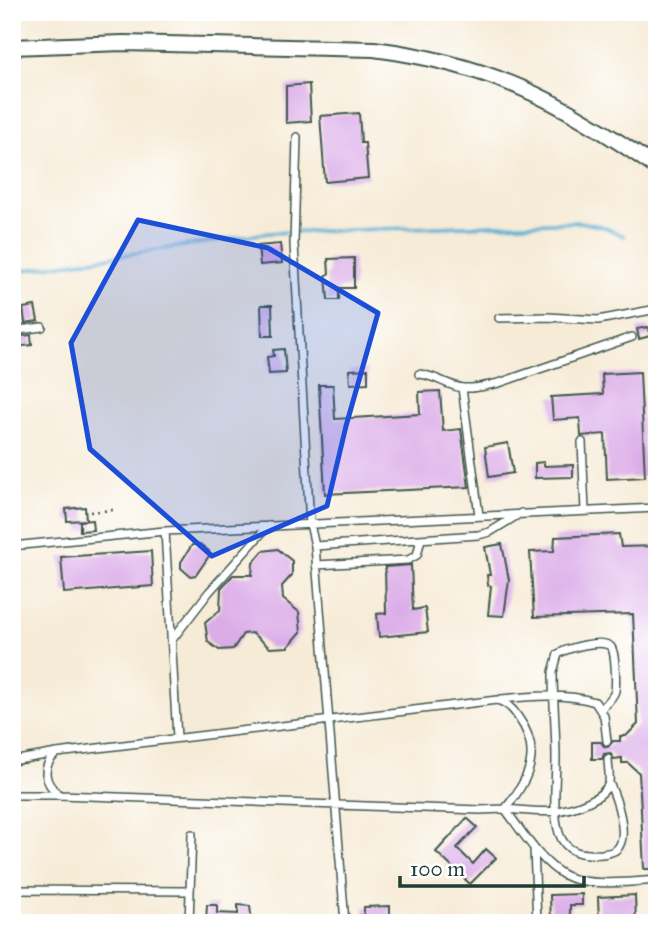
<svg xmlns="http://www.w3.org/2000/svg" width="669" height="935" viewBox="0 0 669 935" font-family="'IM FELL Great Primer',serif">
<style>
.lines{fill:none;stroke-linecap:round;stroke-linejoin:round}
.stream{stroke:#5ab0d6;stroke-width:3.5}
.building{fill:#dbace8}
.lane-casing{stroke:#3f574c;stroke-width:10}
.street-casing{stroke:#3f574c;stroke-width:18}
.path{stroke:#3f574c;stroke-width:2.5;stroke-dasharray:2 5;stroke-linecap:butt}
.lane{stroke:#fff;stroke-width:7}
.street{stroke:#fff;stroke-width:14}
.marked{fill:#1d4ed8;fill-opacity:0.2;stroke:#1d4ed8;stroke-width:5;stroke-linejoin:round}
</style>
<rect width="100%" height="100%" fill="#fff"/>
<filter id="ink" filterUnits="userSpaceOnUse"><feTurbulence type="fractalNoise" baseFrequency=".0143" numOctaves="2"/><feDisplacementMap in="SourceGraphic" scale="14" xChannelSelector="R" yChannelSelector="G"/><feConvolveMatrix kernelMatrix="1 2 1 2 8 2 1 2 1" color-interpolation-filters="sRGB"/></filter>
<filter id="wash" filterUnits="userSpaceOnUse"><feTurbulence type="fractalNoise" baseFrequency=".00686" numOctaves="4" result="noise"/><feDisplacementMap in="SourceGraphic" scale="28" xChannelSelector="R" yChannelSelector="G"/><feGaussianBlur stdDeviation="1.57" result="paint"/><feColorMatrix in="noise" values="0 0 0 0 0 0 0 0 0 0 0 0 0 0 0 0 0 1.4 0 .05"/><feComposite in="paint" operator="in"/></filter>
<g filter="url(#wash)">
<rect width="100%" height="100%" fill="#f6ebd6"/>
<g class="lines">
<path class="stream" d="M12,272L268,233L580,222L604,227L624,236"/>
</g>
<g id="blocks">
<path class="building" d="M309,84L311,121L286,123V86Z
M359,113L361,143H365L368,178L325,182L320,116Z
M280,244L282,263L260,265L258,246Z
M354,258V288H339V300H328L326,275L329,274L328,259Z
M261,305H272L273,336H262Z
M35,306L38,321L25,323L23,308Z
M648,327L650,336L639,339L637,329Z
M31,335L32,345L14,347L13,337Z
M284,349L286,373L269,374L267,357L274,356L273,350Z
M368,369V383L350,384L349,370Z
M640,372L645,477L607,479L605,434L581,436L580,418L553,420L551,397L603,394L602,374Z
M319,385H333L335,419L420,414L419,392L440,391L443,431L461,429L469,487L325,494Z
M508,443L513,473L489,477L485,447Z
M544,462V466L573,465V477L535,478V463Z
M85,507L86,520L67,521L66,509Z
M92,520L93,530L80,531V521Z
M619,534L621,547L657,546V869H644L639,773L628,763H622V758L614,759L610,753L604,754L602,759H592V742H601L604,746L608,747L613,741H620V736H626L638,724L633,614L534,617L530,552L554,551L555,537Z
M200,544L209,551V556L196,575L190,576L181,568V562L192,545Z
M502,544L509,580L504,616L488,615L491,586L488,585L487,575H490L485,547Z
M278,549L292,561V575L282,586L283,599L299,612L301,632L288,647L270,648L252,633L243,634L233,649L219,650L208,642L205,623L220,610L221,588L233,575H252L253,563L263,551Z
M151,551L153,586L64,593L61,557Z
M411,565L413,610L425,608L428,632L379,637L377,614L386,613L385,567Z
M467,818L477,827L457,848L473,864L486,849L496,858L470,884L436,852Z
M582,894V905H570V923H551L550,895Z
M635,895L636,923H599L598,897Z
M207,905H217V913L238,914V905L250,906L252,923H206Z
M390,906V919L364,917V907Z"/>
</g>
</g>
<g filter="url(#ink)">
<use href="#blocks" fill-opacity="0" stroke="#3f574c" stroke-width="2"/>
<g class="lines">
<defs>
<path id="lane" d="M297,137L294,244L308,491L310,524L315,546L345,923
M499,318L548,317L598,320L657,309
M12,331L42,327
M419,374C435,375 449,387 464,388C476,389 488,385 499,383L632,337
M462,388L479,515
M582,442L585,511
M165,531L177,738
M12,546L165,531L657,508
M315,546L478,535L490,532L521,513
M316,565L408,560L417,555L421,539
M171,641L209,592L268,526
M501,699C531,696 567,693 595,702L604,716L607,741
M601,709C606,704 613,698 615,691C616,684 616,653 611,647C602,638 568,648 558,654L553,672C553,701 556,729 556,758C556,782 552,809 559,833C566,854 583,855 602,854C607,853 613,853 617,849C630,836 616,797 609,783
M57,753C41,766 43,783 60,795
M12,761L57,753L497,700C507,702 513,709 518,717C543,751 529,780 505,809L480,810L60,795H12
M505,809C521,830 540,862 564,875C586,887 632,882 657,880
M505,809C522,810 540,813 556,811C572,809 605,799 609,782C610,775 608,766 608,759
M534,848L537,923
M12,890L190,891
M189,923L192,834"/>
<path id="street" d="M12,47L123,43L374,49C491,64 562,101 657,168"/>
</defs>
<use href="#lane" class="lane-casing"/>
<use href="#street" class="street-casing"/>
<path class="path" d="M90,512L114,510"/>
<use href="#lane" class="lane"/>
<use href="#street" class="street"/>
</g>
</g>
<path class="marked" d="M138,220L268,248L378,313L346,426L327,506L212,556L90,449L71,343Z"/>
<rect width="669" height="935" fill="none" stroke="#fff" stroke-width="42"/>
<path d="M400 876v10h184v-10" fill="none" stroke="#1f3d34" stroke-width="3.5"/>
<text x="410" y="876" font-size="21" fill="#1f3d34" stroke="#ffffff" stroke-width="5" paint-order="stroke">100 m</text>
</svg>
